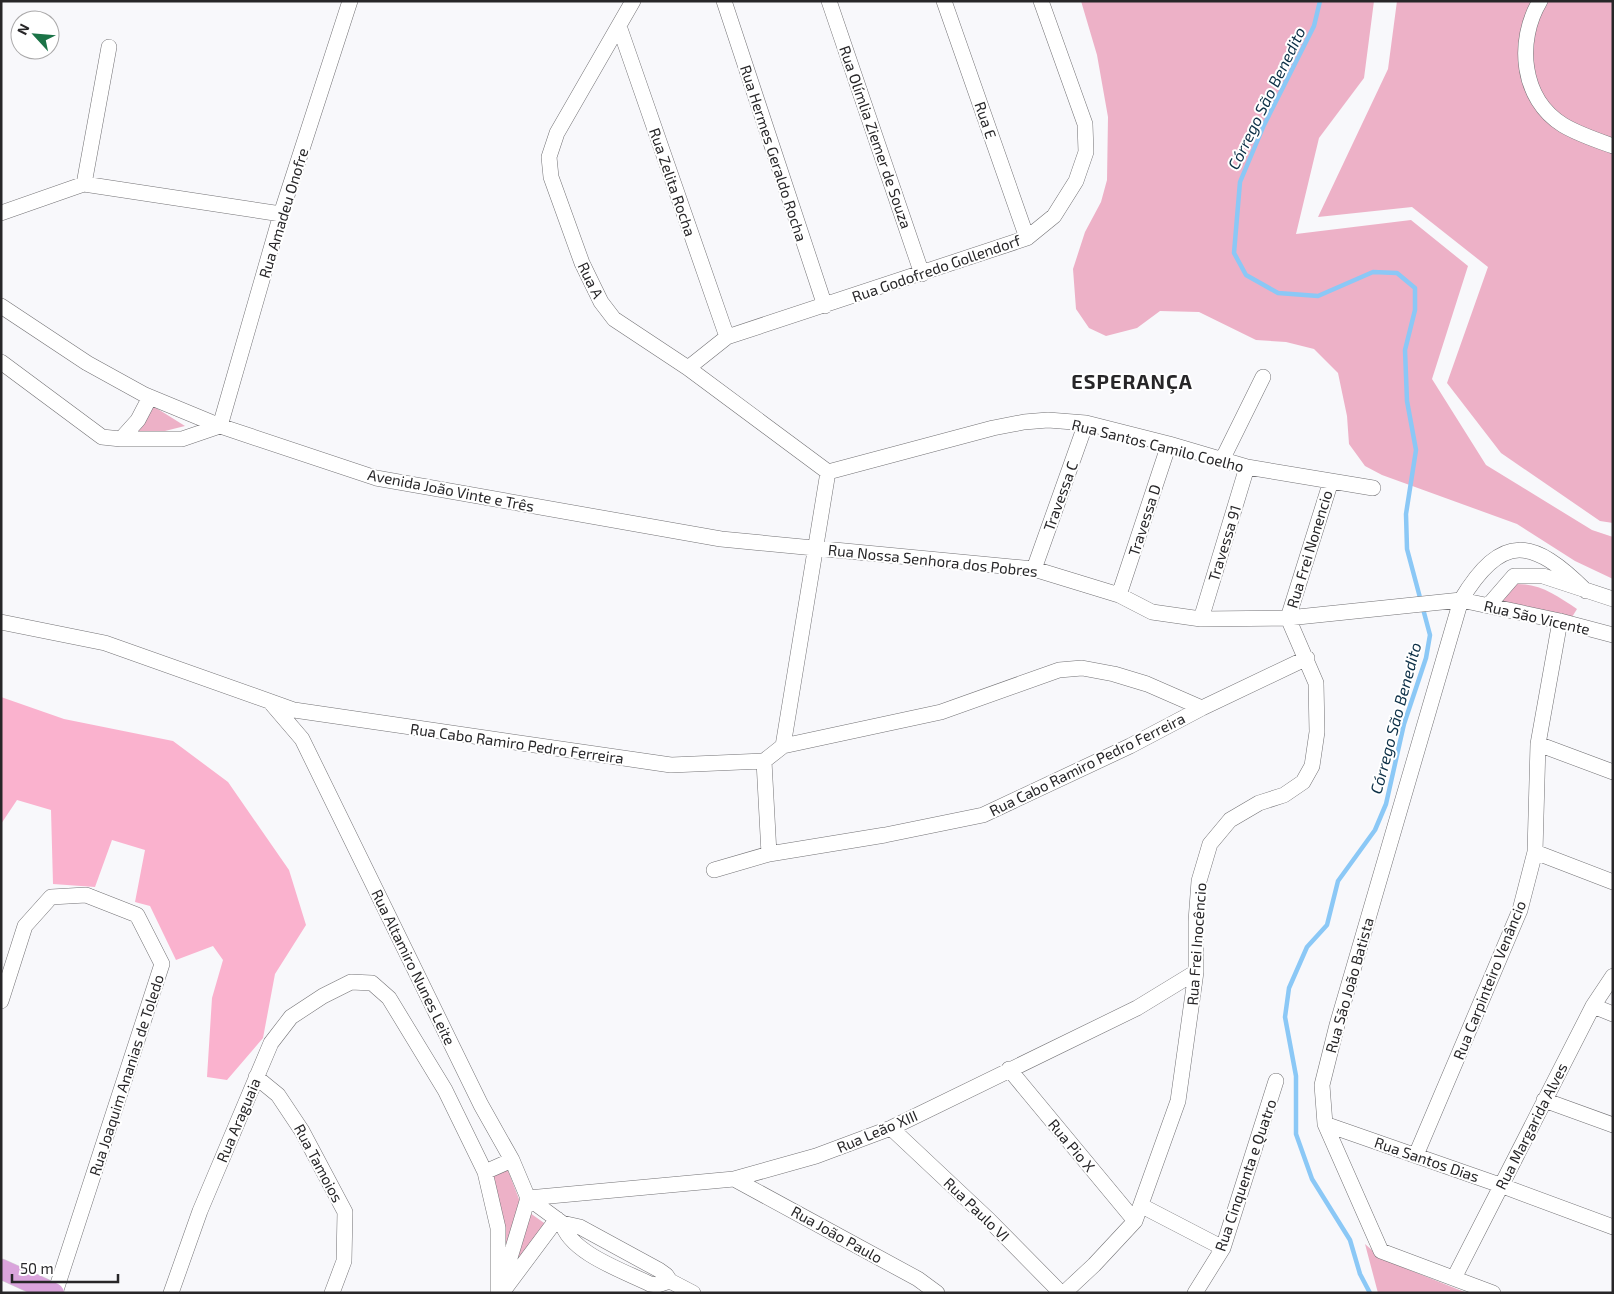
<svg xmlns="http://www.w3.org/2000/svg" width="1614" height="1294" viewBox="0 0 1614 1294" font-family="'Exo 2',sans-serif">
<style>
.green{fill:#edb1c7}
.forest{fill:#fab2ce}
.lines{fill:none;stroke-linecap:round;stroke-linejoin:round}
.stream{stroke:#8bc8f6;stroke-width:4.5}
.minor-casing{stroke:#737275;stroke-width:16}
.major-casing{stroke:#d4d4d4;stroke-width:21}
.minor{stroke:#fff;stroke-width:15}
.major{stroke:#daa4dc;stroke-width:20}
.labels{text-anchor:middle;dominant-baseline:central;stroke-width:4;stroke-linejoin:round;paint-order:stroke}
.street-label{font-size:15px;fill:#272628;stroke:#fff}
.water-label{font-size:16px;font-style:italic;fill:#0c2f46;stroke:#fff}
.district-label{font-size:20px;font-weight:bold;letter-spacing:1px;fill:#272628;stroke:#fff}
</style>
<rect width="100%" height="100%" fill="#f8f8fb"/>
<path class="green" d="M1081,1H1374L1364,78L1319,138L1296,234L1411,220L1468,266L1432,379L1486,465L1592,530L1613,537V579L1575,561L1517,524L1382,475L1365,466L1349,444L1347,416L1338,373L1314,349L1286,342L1256,340L1199,312L1160,311L1137,328L1106,336L1089,328L1076,309L1073,269L1085,232L1101,202L1107,180L1108,117L1097,55Z
M1397,1H1613V523L1600,521L1501,453L1447,383L1488,267L1412,207L1318,217L1388,69Z
M153,406L185,426L165,431L135,434Z
M1517,584C1541,584 1557,596 1577,609L1572,617L1501,602Z
M507,1168L524,1212L502,1270L491,1175Z
M530,1213L547,1225L507,1272Z
M1365,1244L1382,1259L1467,1293H1378Z"/>
<path class="forest" d="M1,697L64,719L173,741L228,782L289,870L306,925L275,974L263,1038L227,1080L207,1077L212,998L223,960L213,946L176,960L150,906L135,902L145,850L112,840L95,887L53,884L51,810L17,800L1,824Z"/>
<g class="lines">
<path class="stream" d="M1320,1L1314,26L1264,125L1240,182L1234,253L1246,275L1278,293L1318,296L1373,272L1397,273L1415,288V310L1405,350L1407,401L1416,450L1406,514L1407,549L1430,635L1426,658L1404,724L1386,804L1375,830L1338,881L1327,925L1307,947L1289,988L1285,1017L1296,1076V1134L1312,1179L1350,1240L1360,1274L1370,1293"/>
<defs>
<path id="minor" d="M633,1L557,133L549,157L551,177L582,263L601,302L614,319L688,368L828,472
M724,1L825,306
M829,1L922,274
M944,1L1027,238
M1540,1C1516,41 1521,99 1563,125C1578,134 1596,140 1613,146
M619,26L727,337
M84,184L109,47
M1,213L84,184L281,214
M1,306L87,363L145,395L220,426L376,478L721,539L1034,569L1119,595L1152,612L1201,619L1288,618L1461,600L1560,621L1613,635
M1,362L102,437L121,439H182L220,426L281,214L350,1
M688,368L727,337L1027,238L1054,216L1076,181L1086,152L1085,124L1041,1
M121,439L138,420L150,397
M1222,460L1263,377
M828,472L993,428L1024,422L1048,420L1086,423L1169,444L1247,467L1373,488
M1034,569L1086,423
M1119,595L1169,444
M1488,606L1514,576H1543L1613,599
M1201,619L1247,467
M1,622L105,643L294,710L671,765L764,761L783,746L828,472
M272,704L302,739L481,1105L512,1160L528,1198L562,1223
M1538,744L1613,772
M783,746L941,712L1059,670L1082,668L1114,674L1147,684L1202,708
M764,761L769,854L885,835L983,815L1130,746L1202,708L1307,658
M1535,852L1613,882
M714,870L769,854
M1,1001L25,926L51,897L86,895L137,915L162,964L55,1293
M1593,1006L1613,1014
M1009,1069L1135,1221
M256,1077L278,1095L302,1131L345,1212L344,1261L332,1293
M1544,1100L1613,1125
M1325,1124L1500,1185L1613,1227
M891,1128L989,1220L1061,1293
M1416,1155L1520,910L1535,852L1538,744L1560,621
M485,1172L512,1160
M734,1179L918,1279L937,1293
M528,1198L734,1179L816,1156L891,1128L1137,1008L1196,972
M1142,1206L1223,1248
M562,1223L580,1227L659,1270L666,1275L670,1281L658,1285L650,1284C624,1271 570,1253 562,1223Z
M1454,1278L1593,1006L1613,976
M503,1281L528,1198
M670,1281L693,1293
M504,1290L557,1219
M171,1293L200,1211L271,1043L291,1017L323,996L351,982L372,983L389,998L445,1090L485,1172L498,1228V1293
M1064,1293L1094,1265L1135,1221L1178,1101L1196,972V921L1199,881L1210,844L1230,820L1259,803L1284,795L1303,782L1312,766L1317,732L1316,683L1288,618L1331,481
M1195,1293L1223,1248L1276,1081
M1493,1293L1381,1251L1325,1124L1322,1085L1337,1025L1461,600C1502,532 1533,538 1586,591"/>
<path id="major" d="M1,1269L54,1293"/>
</defs>
<use href="#minor" class="minor-casing"/>
<use href="#major" class="major-casing"/>
<use href="#minor" class="minor"/>
<use href="#major" class="major"/>
</g>
<g class="labels">
<g class="street-label">
<text transform="translate(986 120) rotate(71)">Rua E</text>
<text transform="translate(876 137) rotate(71)">Rua Olímlia Ziemer de Souza</text>
<text transform="translate(774 153) rotate(72)">Rua Hermes Geraldo Rocha</text>
<text transform="translate(673 182) rotate(71)">Rua Zelita Rocha</text>
<text transform="translate(283 213) rotate(-73)">Rua Amadeu Onofre</text>
<text transform="translate(936 268) rotate(-19)">Rua Godofredo Gollendorf</text>
<text transform="translate(591 280) rotate(64)">Rua A</text>
<text transform="translate(1158 445) rotate(14)">Rua Santos Camilo Coelho</text>
<text transform="translate(451 490) rotate(11)">Avenida João Vinte e Três</text>
<text transform="translate(1060 496) rotate(-70)">Travessa C</text>
<text transform="translate(1144 520) rotate(-72)">Travessa D</text>
<text transform="translate(1224 543) rotate(-73)">Travessa 91</text>
<text transform="translate(1309 549) rotate(-73)">Rua Frei Nonencio</text>
<text transform="translate(933 560) rotate(6)">Rua Nossa Senhora dos Pobres</text>
<text transform="translate(1537 617) rotate(13)">Rua São Vicente</text>
<text transform="translate(517 743) rotate(8)">Rua Cabo Ramiro Pedro Ferreira</text>
<text transform="translate(1087 764) rotate(-26)">Rua Cabo Ramiro Pedro Ferreira</text>
<text transform="translate(1196 944) rotate(-86)">Rua Frei Inocêncio</text>
<text transform="translate(414 967) rotate(64)">Rua Altamiro Nunes Leite</text>
<text transform="translate(1489 980) rotate(-68)">Rua Carpinteiro Venâncio</text>
<text transform="translate(1349 985) rotate(-74)">Rua São João Batista</text>
<text transform="translate(126 1075) rotate(-72)">Rua Joaquim Ananias de Toledo</text>
<text transform="translate(238 1120) rotate(-67)">Rua Araguaia</text>
<text transform="translate(1531 1126) rotate(-63)">Rua Margarida Alves</text>
<text transform="translate(877 1131) rotate(-23)">Rua Leão XIII</text>
<text transform="translate(1072 1145) rotate(50)">Rua Pio X</text>
<text transform="translate(1427 1159) rotate(19)">Rua Santos Dias</text>
<text transform="translate(319 1163) rotate(62)">Rua Tamoios</text>
<text transform="translate(1245 1175) rotate(-71)">Rua Cinquenta e Quatro</text>
<text transform="translate(977 1209) rotate(44)">Rua Paulo VI</text>
<text transform="translate(837 1234) rotate(29)">Rua João Paulo</text>
</g>
<g class="water-label">
<text transform="translate(1266 98) rotate(-64)">Córrego São Benedito</text>
<text transform="translate(1395 718) rotate(-75)">Córrego São Benedito</text>
</g>
<g class="district-label">
<text x="1132" y="381">ESPERANÇA</text>
</g>
</g>
<rect width="1614" height="1294" fill="none" stroke="#272628" stroke-width="5"/>
<g transform="translate(35 35) rotate(296)"><circle r="24" fill="#ffffff" stroke="#a9a8a9"/>
<path d="M0-4L9 19L0 12L-9 19Z" fill="#1b7347"/>
<text y="-8" font-size="14" font-weight="bold" text-anchor="middle" fill="#272628">N</text>
</g>
<path d="M12 1274v8h106v-8" fill="none" stroke="#272628" stroke-width="2.5"/>
<text x="20" y="1274" font-size="15" fill="#272628" stroke="#ffffff" stroke-width="4" paint-order="stroke">50 m</text>
</svg>
